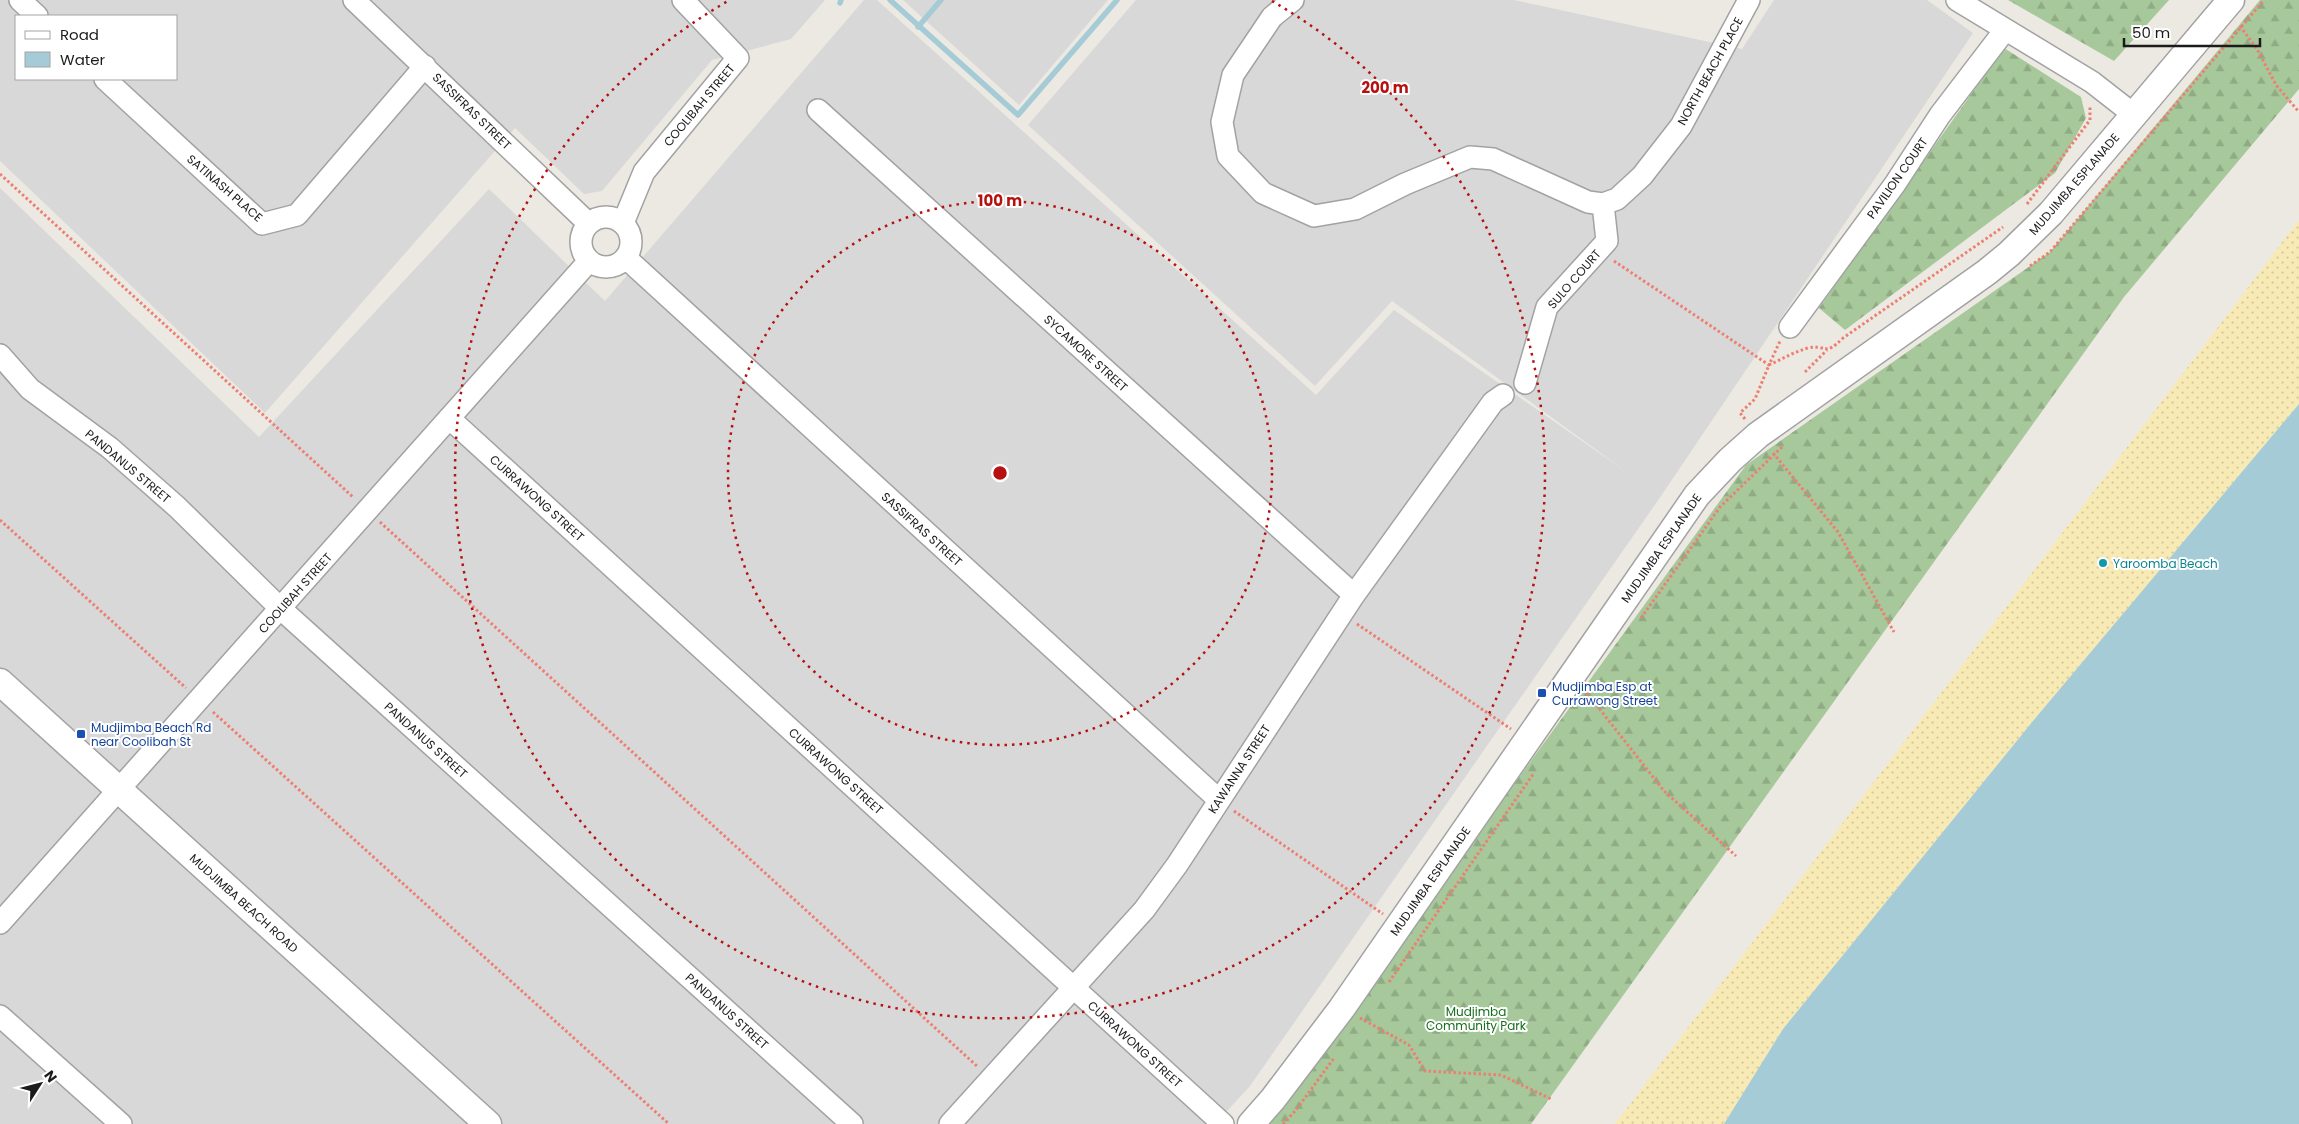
<svg xmlns="http://www.w3.org/2000/svg" width="2299" height="1124" viewBox="0 0 2299 1124" font-family="Poppins,sans-serif">
<style>
.residential{fill:#d9d8d8;fill-rule:evenodd}
.forest{fill:url(#forest-firs)}
.sand{fill:url(#sand-dots)}
.water{fill:#a5cbd6}
.lines{fill:none;stroke-linecap:round;stroke-linejoin:round}
.stream{stroke:#a5cbd6;stroke-width:5.5}
.minor-casing{stroke:#a2a2a2;stroke-width:24}
.tertiary-casing{stroke:#a2a2a2;stroke-width:29}
.path{stroke:#ed7f72;stroke-width:3;stroke-dasharray:2.5 2.5;stroke-linecap:butt}
.minor{stroke:#fff;stroke-width:21}
.tertiary{stroke:#fff;stroke-width:26}
.ring{fill:none;stroke:#b61111;stroke-width:2.5;stroke-dasharray:2.5 5}
.culture-dot{fill:#0f9aa8;stroke:#fff;stroke-width:2}
.transit-dot{fill:#1a4fb4;stroke:#fff;stroke-width:2}
.labels{text-anchor:middle;dominant-baseline:central;stroke-width:4;stroke-linejoin:round;paint-order:stroke}
.street-label{font-size:12px;fill:#1b1b1b;stroke:#fff}
.culture-label{font-size:12px;fill:#0d838f;stroke:#fff;text-anchor:start}
.transit-label{font-size:12px;fill:#164399;stroke:#fff;text-anchor:start}
.park-label{font-size:12px;fill:#146f1c;stroke:#fff}
.centre{fill:#b61111;stroke:#fff;stroke-width:2.5}
.ring-label{font-size:15px;text-anchor:middle;font-weight:bold;fill:#b61111;stroke:#fff;stroke-width:4;stroke-linejoin:round;paint-order:stroke}
</style>
<defs>
<pattern id="forest-firs" width="22" height="20" patternUnits="userSpaceOnUse" patternTransform="scale(1.25)"><rect width="22" height="20" fill="#a7c89a"/><path d="M5 1l3.5 6h-7zM16 11l3.5 6h-7z" fill="#8fab84"/></pattern>
<pattern id="sand-dots" width="8" height="8" patternUnits="userSpaceOnUse" patternTransform="scale(1.25)"><rect width="8" height="8" fill="#f8eab4"/><path d="M2 2h.1M6 6h.1" fill="none" stroke="#d4c89a" stroke-width="1.8" stroke-linecap="round"/></pattern>
</defs>
<rect width="100%" height="100%" fill="#ece9e2"/>
<path class="residential" d="M0,0H825L791,39L712,60L602,191L584,194L515,128L265,413L0,161ZM16,16H176V79H16Z
M864,0H877L1316,395L1394,310L1628,473L1392,301L1315,386L1028,125L1136,0H1514L1742,49L1774,0H1927L1973,33L1661,496L1250,1086L1215,1124H0V188L259,437L489,189L605,301Z
M903,0H1108L1019,105Z"/>
<path class="forest" d="M2008,0H2169L2114,61Z
M2260,0H2299V89L2124,297L1531,1124H1267L1746,465L2050,252Z
M2004,48L2081,97L2086,118L2055,173L1845,330L1819,308Z"/>
<path class="sand" d="M2299,220V404L2033,721L1783,1029L1724,1124H1615Z"/>
<path class="water" d="M2299,404V1124H1724L1783,1029L2033,721Z"/>
<g class="lines">
<path class="stream" d="M890,0L1018,115L1117,0
M840,3L841,0
M918,27L941,0"/>
<defs>
<path id="minor" d="M20,0L37,16
M354,0L588,223
M1293,0L1272,17L1233,75L1222,122L1228,156L1263,193L1314,216L1355,209L1405,184L1470,157L1493,159L1588,202L1603,204L1617,199L1642,176L1681,126L1749,0
M1957,0L2092,82L2133,114
M105,79L262,224L297,215L425,66
M818,110L1354,595
M581 242a25 25 0 1 1 50 0a25 25 0 1 1-50 0Z
M623,223L644,172L738,58L683,0
M626,258L1219,800
M1790,327L1895,184L1940,115L2005,30
M0,355L30,389L110,448L177,507L281,609L852,1124
M1525,383L1547,307L1607,241L1603,204
M449,418L1223,1124
M0,923L589,261
M0,1016L121,1124
M950,1124L1144,910L1177,865L1354,595L1493,402L1503,395"/>
<path id="tertiary" d="M0,682L488,1124
M1251,1124L1273,1099L1342,1008L1697,495L1730,460L1758,435L1987,272L2009,254L2051,213L2231,0"/>
</defs>
<use href="#minor" class="minor-casing"/>
<use href="#tertiary" class="tertiary-casing"/>
<path class="path" d="M2240,26L2257,49L2276,85L2299,112
M0,174L354,498
M2027,204L2090,120V106
M1614,261L1769,365L1780,341
M2030,266L2050,252L2264,0
M1805,372L1827,350
M1745,419L1740,413L1755,399L1769,365C1782,359 1794,352 1808,348C1827,344 1824,357 1843,338L2003,227
M1773,453L1838,532L1894,632
M0,520L186,688
M380,522L978,1067
M1641,618L1720,507L1783,446
M1357,624L1511,729
M1587,693L1664,791L1736,856
M213,712L669,1124
M1234,811L1383,914
M1389,982L1534,773
M1360,1018L1409,1045L1425,1071L1501,1075L1551,1099
M1283,1124L1296,1110L1334,1058"/>
<use href="#minor" class="minor"/>
<use href="#tertiary" class="tertiary"/>
</g>
<g class="ring">
<circle cx="1000" cy="473" r="272"/>
<path d="M1272 1A545 545 0 1 1 728 1"/>
</g>
<circle class="culture-dot" cx="2103" cy="563" r="5"/>
<g class="transit-dot">
<rect x="1537" y="688" width="10" height="10" rx="2.5"/>
<rect x="76" y="729" width="10" height="10" rx="2.5"/>
</g>
<g class="labels">
<g class="street-label">
<text transform="translate(1710 71) rotate(-61)">NORTH BEACH PLACE</text>
<text transform="translate(699 105) rotate(-50)">COOLIBAH STREET</text>
<text transform="translate(472 111) rotate(44)">SASSIFRAS STREET</text>
<text transform="translate(1897 178) rotate(-55)">PAVILION COURT</text>
<text transform="translate(2074 184) rotate(-49)">MUDJIMBA ESPLANADE</text>
<text transform="translate(225 188) rotate(41)">SATINASH PLACE</text>
<text transform="translate(1574 279) rotate(-49)">SULO COURT</text>
<text transform="translate(1086 353) rotate(42)">SYCAMORE STREET</text>
<text transform="translate(128 466) rotate(40)">PANDANUS STREET</text>
<text transform="translate(537 498) rotate(42)">CURRAWONG STREET</text>
<text transform="translate(922 529) rotate(42)">SASSIFRAS STREET</text>
<text transform="translate(1661 548) rotate(-55)">MUDJIMBA ESPLANADE</text>
<text transform="translate(295 593) rotate(-48)">COOLIBAH STREET</text>
<text transform="translate(426 740) rotate(42)">PANDANUS STREET</text>
<text transform="translate(1239 769) rotate(-57)">KAWANNA STREET</text>
<text transform="translate(836 771) rotate(42)">CURRAWONG STREET</text>
<text transform="translate(1430 881) rotate(-55)">MUDJIMBA ESPLANADE</text>
<text transform="translate(244 903) rotate(42)">MUDJIMBA BEACH ROAD</text>
<text transform="translate(727 1011) rotate(42)">PANDANUS STREET</text>
<text transform="translate(1135 1044) rotate(42)">CURRAWONG STREET</text>
</g>
<g class="culture-label">
<text x="2113" y="563">Yaroomba Beach</text>
</g>
<g class="transit-label">
<text x="1552" y="686">Mudjimba Esp at<tspan x="1552" dy="14">Currawong Street</tspan></text>
<text x="91" y="727">Mudjimba Beach Rd<tspan x="91" dy="14">near Coolibah St</tspan></text>
</g>
<g class="park-label">
<text x="1476" y="1011">Mudjimba<tspan x="1476" dy="14">Community Park</tspan></text>
</g>
</g>
<circle cx="1000" cy="473" r="8" class="centre"/>
<g class="ring-label">
<text x="1385" y="93">200 m</text>
<text x="1000" y="206">100 m</text>
</g>
<rect x="15" y="15" width="162" height="65" fill="#ffffff" stroke="#a4a4a4"/>
<rect x="25" y="31" width="25" height="8" fill="#ffffff" stroke="#a4a4a4"/>
<text x="60" y="40" font-size="15" fill="#1b1b1b">Road</text>
<rect x="25" y="52" width="25" height="15" fill="#a5cbd6" stroke="#a4a4a4"/>
<text x="60" y="65" font-size="15" fill="#1b1b1b">Water</text>
<g transform="translate(40 1084) rotate(54)" stroke="#ffffff" stroke-width="4" paint-order="stroke">
<path d="M0-4L9 19L0 12L-9 19Z" fill="#1b1b1b"/>
<text y="-8" font-size="14" font-weight="bold" text-anchor="middle" fill="#1b1b1b">N</text>
</g>
<path d="M2124 38v8h136v-8" fill="none" stroke="#1b1b1b" stroke-width="2.5"/>
<text x="2132" y="38" font-size="15" fill="#1b1b1b" stroke="#ffffff" stroke-width="4" paint-order="stroke">50 m</text>
</svg>
